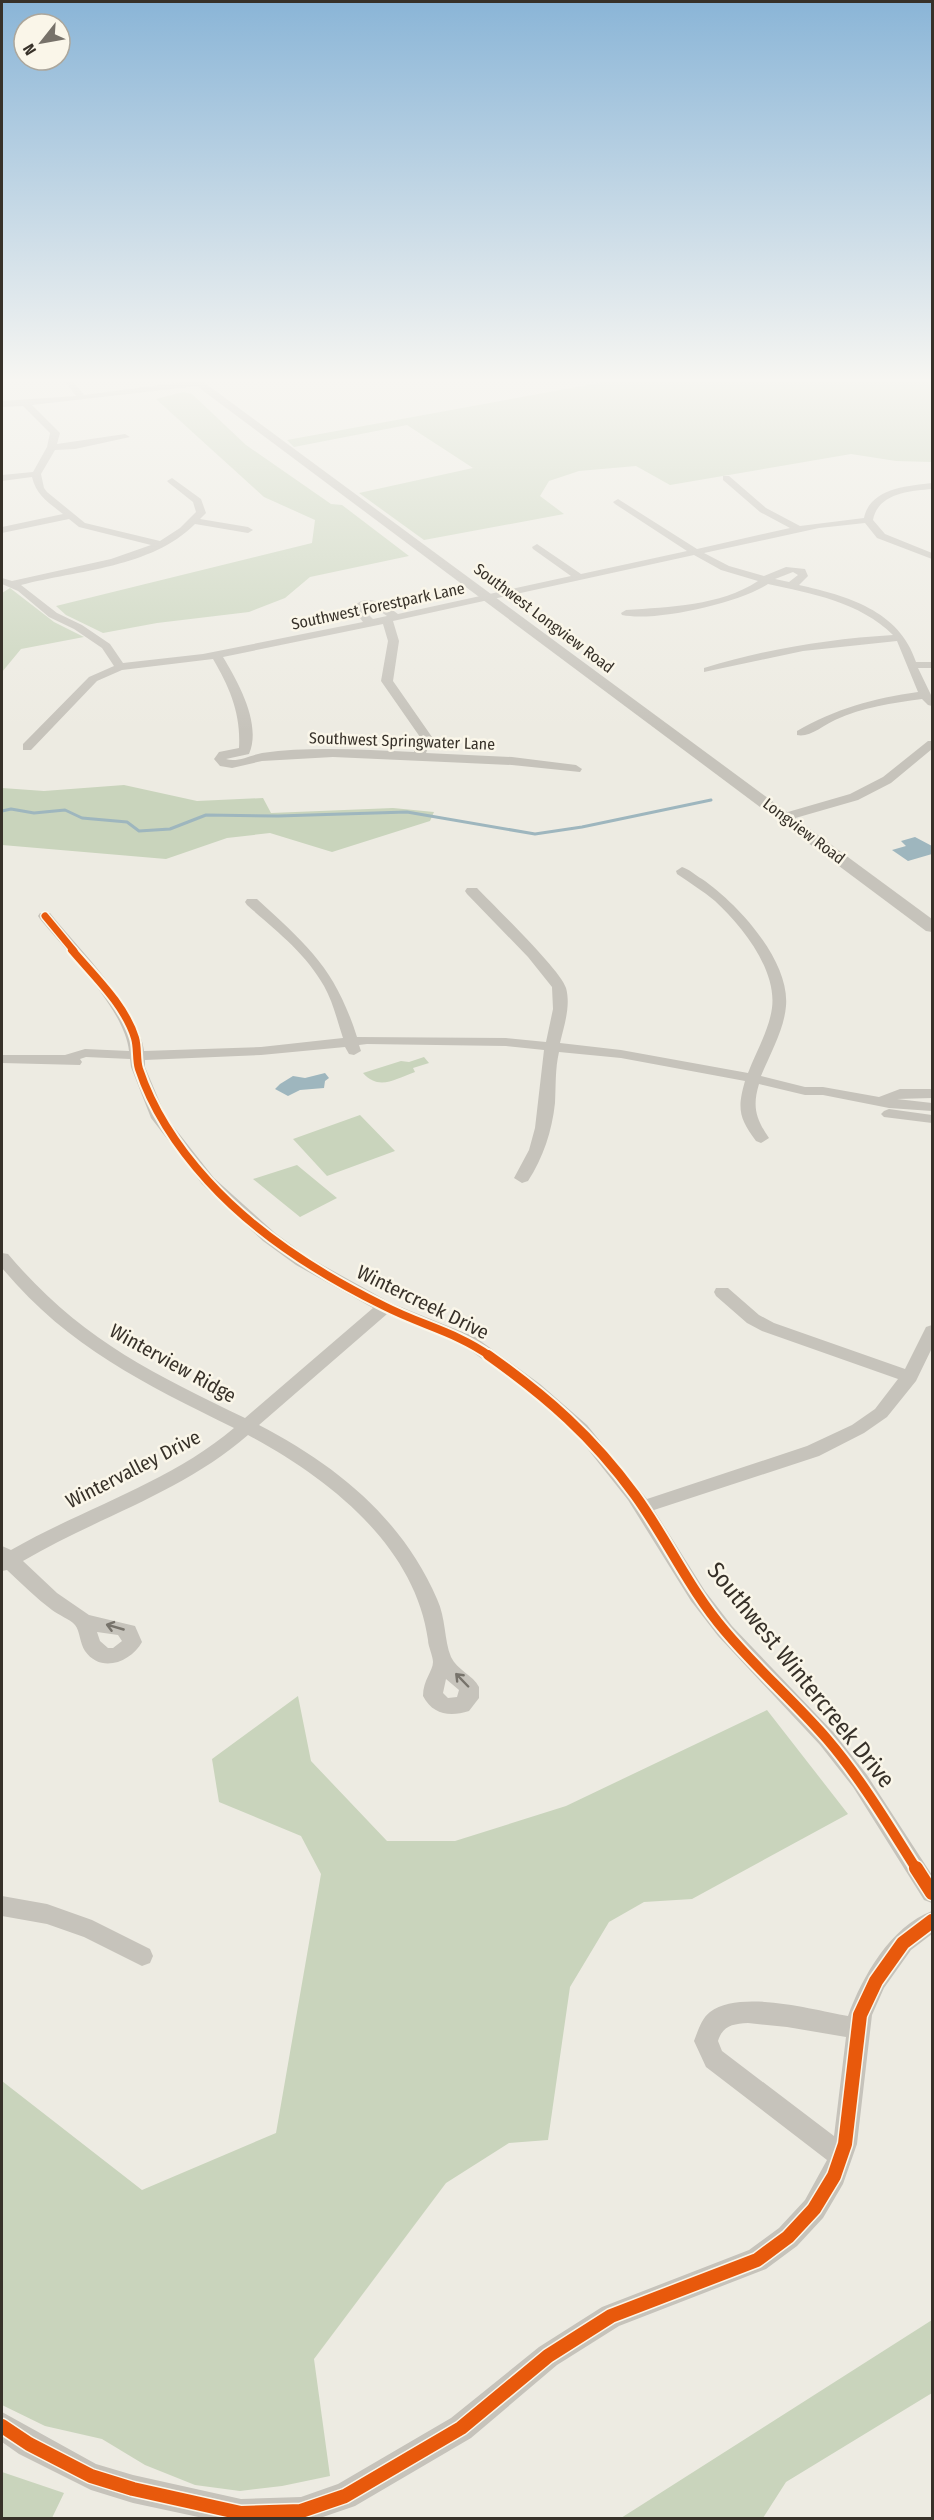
<svg xmlns="http://www.w3.org/2000/svg" width="934" height="2520" viewBox="0 0 934 2520" font-family="'Fira Sans Condensed',sans-serif">
<style>
.green{fill:#c9d4bc}
.water{fill:#9eb6be}
.lines{fill:none;stroke-linecap:round;stroke-linejoin:round}
.stream{stroke:#9eb6be;stroke-width:3}
.minor{fill:#c6c3bb;fill-rule:evenodd}
.tertiary{fill:#c6c3bb;fill-rule:evenodd}
.cycleway-far3-casing{stroke:#faf6e9;stroke-width:10}
.cycleway-far2-casing{stroke:#faf6e9;stroke-width:12}
.cycleway-far1-casing{stroke:#faf6e9;stroke-width:14}
.cycleway-casing{stroke:#faf6e9;stroke-width:17}
.cycleway-far3{stroke:#e8590c;stroke-width:7}
.cycleway-far2{stroke:#e8590c;stroke-width:8}
.cycleway-far1{stroke:#e8590c;stroke-width:10}
.cycleway{stroke:#e8590c;stroke-width:14}
.oneway{stroke:#77736b}
.labels{text-anchor:middle;dominant-baseline:central;stroke-width:5;stroke-linejoin:round;paint-order:stroke}
.far-street-label{font-size:16px;fill:#373129;stroke:#faf6e9}
.street-label{font-size:20px;fill:#373129;stroke:#faf6e9}
.near-street-label{font-size:24px;fill:#373129;stroke:#faf6e9}
</style>
<rect width="100%" height="100%" fill="#edebe2"/>
<path class="green" d="M626,378H932V462L896,461L851,454L670,485L636,466L579,471L549,481L540,496L564,514L424,540L359,493L473,468L407,425L294,447L287,440Z
M183,392L192,394L246,445L331,504L342,505L409,556L310,577L285,598L249,612L157,623L103,633L66,615L56,606L312,543L315,520L264,497L156,399Z
M10,588L54,622L84,637L21,649L2,672V593Z
M124,785L197,801L263,798L271,813L393,808L434,812L430,821L332,852L270,833L227,838L166,859L2,845V788L44,791Z
M424,1057L429,1063L413,1068L415,1072C395,1079 379,1091 363,1073L401,1061L409,1062Z
M360,1115L395,1151L327,1176L293,1139Z
M297,1165L337,1198L300,1217L253,1179Z
M298,1696L311,1761L387,1841H455L566,1806L767,1710L848,1814L692,1899L644,1902L609,1922L570,1987L548,2140L509,2143L446,2183L314,2359L330,2476L282,2486L240,2491L195,2485L145,2465L102,2439L45,2426L2,2405V2081L142,2190L276,2133L321,1874L301,1836L219,1802L212,1759Z
M932,2320V2393L786,2482L763,2518H621Z
M2,2472L64,2493L52,2518H2Z"/>
<path class="water" d="M915,837L932,846V854L908,861L892,850L906,846L901,841Z
M325,1073L329,1078L325,1081L324,1088L300,1090L288,1096L275,1089L280,1084L293,1076L305,1078Z"/>
<g class="lines">
<path class="stream" d="M2,811L11,809L34,813L65,810L82,818L127,822L139,831L170,829L206,815L278,816L407,812L535,834L582,827L711,800"/>
<path class="minor" d="M63,378H71L84,395L198,380L202,383L198,386L32,405L60,433L57,444L125,434L130,437L75,449L55,450L41,474L44,488L47,492L85,523L160,541L180,528L196,512L193,502L169,483L167,481L172,478L201,499L206,513L200,519L248,527L253,530L248,533L195,524C151,568 78,570 21,585L57,613L82,625L110,644L123,663L203,654L363,622L354,610V606C368,593 385,604 398,614L571,576L533,549L532,547L537,544L581,574L687,551L615,504L613,502L618,499L697,549L790,528L760,512L723,480V476H729L766,508L800,526L864,518C870,488 908,486 932,483V489C910,491 878,493 873,520L885,534L932,553V559L877,538L865,523L819,528L704,553L729,566L764,576L786,567L805,569L808,576L799,585C847,596 899,610 916,662H932V668H918L932,697V706L928,705L922,699C892,703 863,707 835,720C824,725 809,738 797,735V731C835,709 874,698 918,692L897,641L803,651L704,672V668C766,649 828,639 893,635C860,602 810,593 768,584C739,603 656,622 622,615L621,613L626,610C669,607 720,606 758,581L721,570L694,555L393,621L399,641L393,681L432,737L426,753L512,757L576,765L582,769L580,772L512,765L333,757L262,761L232,768L220,766L214,759L219,752L239,748C241,714 230,688 213,659L122,670L97,681L31,750H23V744L89,677L114,666L102,648L74,629L49,617L18,591L2,584V578L12,581L111,559L151,545L79,527L69,519L2,533V527L63,514C49,503 36,495 32,477L2,481V475L33,472L47,447L50,433L23,406L2,407V401L76,396ZM793,572L798,575L789,582L775,579ZM367,607H374L387,616L373,619L364,610ZM383,624L388,641L381,681L420,737L414,752C364,750 312,746 262,753C251,755 237,763 226,759L249,754C262,724 238,682 223,657Z
M928,741H932V749L891,783L858,800L785,821L779,817L781,814L850,794L883,777Z
M682,867C689,869 695,875 702,879C737,903 790,960 786,1006C784,1030 770,1054 761,1076L805,1087H823L879,1097L900,1089H932V1098L897,1099L932,1103V1111L889,1108L823,1095H805L759,1084C752,1107 756,1119 769,1138L761,1143L756,1141C739,1118 737,1109 745,1081L621,1058L559,1052C555,1069 556,1086 555,1103C552,1131 543,1158 528,1181L522,1183L514,1178L529,1150L535,1128L544,1050L506,1046L367,1044L359,1045L361,1051L354,1055L349,1054L345,1047L261,1055L145,1060V1067L166,1117L214,1178L275,1233L308,1257L391,1303L475,1337L540,1384L587,1425L647,1499L807,1446L852,1425L875,1409L898,1379L762,1331L747,1323L716,1296L714,1292L716,1288H728L759,1315L774,1323L905,1369L926,1327L932,1325V1348L916,1381L887,1417L864,1433L819,1456L654,1510L705,1591L732,1626L834,1733L867,1775L932,1875V1903L924,1900L853,1787L820,1745L718,1636L691,1601L628,1500L575,1433L528,1392L463,1345L387,1314L259,1425C336,1465 402,1518 437,1599C446,1618 444,1640 451,1657C457,1670 473,1675 479,1687V1698L469,1711C450,1717 433,1715 423,1696C423,1680 433,1671 433,1662C433,1656 428,1646 428,1640C415,1545 327,1477 248,1435C183,1492 96,1518 23,1561L57,1593L89,1615L135,1626L142,1642C131,1662 101,1674 85,1651C80,1644 80,1631 75,1625C70,1619 58,1615 52,1610C36,1598 22,1584 7,1570L2,1571V1546L11,1550C84,1508 169,1483 234,1428C143,1383 68,1347 2,1268V1253L8,1254C79,1338 148,1371 245,1418L373,1308L296,1265L263,1241L202,1184L151,1118L131,1067L130,1059L86,1057L80,1059L82,1062L80,1065L2,1063V1055H65L85,1049L129,1051C125,1010 67,952 40,919L38,916L40,913H50C78,948 139,1008 144,1051L261,1047L343,1038C337,1020 333,1002 324,986C306,953 274,929 247,905L245,902L247,899H257C308,946 335,968 357,1037L506,1038L546,1042L553,1009L552,987L528,957L467,894L465,891L467,888H477C494,906 561,970 566,988C571,1006 564,1026 560,1043L621,1050L748,1073C756,1052 769,1030 772,1008C777,969 741,925 715,901C703,891 690,883 677,874L676,871ZM97,1632L118,1635L122,1641L113,1648H108L100,1641ZM446,1679L459,1690L457,1697L448,1698L443,1693Z
M889,1109L932,1115V1123L884,1117L881,1114L884,1111Z
M2,1896L47,1904L92,1920L150,1949L153,1956L150,1963L142,1966L84,1937L47,1924L2,1916Z
M932,1911V1934L911,1950L884,1988L872,2015L857,2144L843,2184L823,2218L797,2246L766,2269L619,2326L557,2365L471,2438L355,2506L320,2518H203L133,2503L91,2490L19,2454L2,2442V2412L96,2464L133,2475L241,2499L301,2497L338,2484L451,2418L539,2347L602,2307L749,2250L779,2228L805,2200L827,2160L706,2067L694,2041C698,2031 701,2019 710,2012C741,1989 813,2010 848,2016C862,1977 891,1926 932,1911ZM748,2023L787,2027L846,2037L834,2136L722,2051L718,2041C723,2025 733,2024 748,2023Z"/>
<path class="tertiary" d="M186,378H198L932,919V932L926,931Z"/>
<defs>
<path id="cycleway-far3" d="M45,916L74,951"/>
<path id="cycleway-far2" d="M72,950C94,976 125,1005 135,1038C138,1048 136,1060 139,1069C153,1111 178,1148 208,1181C256,1234 319,1274 384,1306C421,1325 456,1332 490,1356"/>
<path id="cycleway-far1" d="M488,1355C547,1397 592,1436 635,1495C667,1539 689,1589 725,1631C757,1669 795,1702 827,1739C862,1780 889,1826 917,1870"/>
<path id="cycleway" d="M916,1868L932,1893
M2,2426L29,2444L91,2476L133,2489L241,2513L301,2511L345,2496L461,2428L548,2356L611,2316L757,2260L788,2237L814,2209L834,2176L845,2144L860,2015L876,1981L903,1943L932,1921"/>
</defs>
<use href="#cycleway-far3" class="cycleway-far3-casing"/>
<use href="#cycleway-far2" class="cycleway-far2-casing"/>
<use href="#cycleway-far1" class="cycleway-far1-casing"/>
<use href="#cycleway" class="cycleway-casing"/>
<use href="#cycleway-far3" class="cycleway-far3"/>
<use href="#cycleway-far2" class="cycleway-far2"/>
<use href="#cycleway-far1" class="cycleway-far1"/>
<use href="#cycleway" class="cycleway"/>
</g>
<defs><path id="oneway-shaft" d="M-6 0H5M1.5-3L5.5 0L1.5 3" fill="none" stroke-width="1.6" stroke-linecap="round" stroke-linejoin="round" transform="scale(1.5)"/></defs>
<g class="oneway">
<use href="#oneway-shaft" transform="translate(115 1627) rotate(-164)"/>
<use href="#oneway-shaft" transform="translate(462 1680) rotate(-134)"/>
</g>
<linearGradient id="sky" x2="0" y2="1"><stop stop-color="#8ab5d7"/><stop offset="0.52" stop-color="#f7f6f2"/><stop offset="1" stop-color="#f7f6f2" stop-opacity="0"/></linearGradient>
<rect width="934" height="731" fill="url(#sky)"/>
<g class="labels">
<g class="far-street-label">
<text transform="translate(378 606) rotate(-12)">Southwest Forestpark Lane</text>
<text transform="translate(544 618) rotate(37)">Southwest Longview Road</text>
<text transform="translate(402 741) rotate(2)">Southwest Springwater Lane</text>
<text transform="translate(804 831) rotate(37)">Longview Road</text>
</g>
<g class="street-label">
<text transform="translate(423 1302) rotate(26)">Wintercreek Drive</text>
<text transform="translate(173 1363) rotate(29)">Winterview Ridge</text>
<text transform="translate(133 1469) rotate(-27)">Wintervalley Drive</text>
</g>
<g class="near-street-label">
<text transform="translate(801 1675) rotate(51)">Southwest Wintercreek Drive</text>
</g>
</g>
<rect width="934" height="2520" fill="none" stroke="#373129" stroke-width="6"/>
<g transform="translate(42 42) rotate(239)"><circle r="28" fill="#faf6e9" stroke="#aca79c" stroke-width="1.5"/>
<path d="M0-4.5L10 22L0 15L-10 22Z" fill="#77726a"/>
<text y="-9" font-size="16" font-weight="bold" text-anchor="middle" fill="#373129">N</text>
</g>
</svg>
